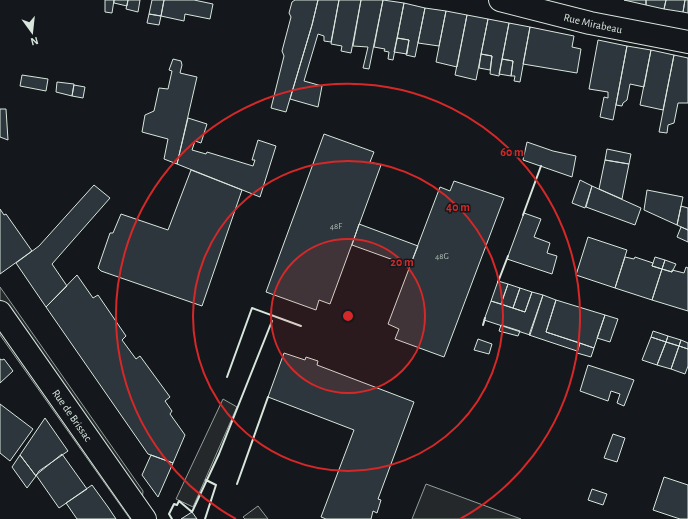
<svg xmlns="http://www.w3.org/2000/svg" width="688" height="519" viewBox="0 0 688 519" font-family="'Alegreya Sans',sans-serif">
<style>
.parking{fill:#24282b;stroke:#939e99}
.building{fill:#2c363c;stroke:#d8e6dc}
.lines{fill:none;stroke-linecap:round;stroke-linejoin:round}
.minor-casing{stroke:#d8e6dc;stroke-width:24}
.minor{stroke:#14181c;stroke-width:22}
.wall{stroke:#d8e6dc;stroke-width:2}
.ring{fill:none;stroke:#d62828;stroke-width:2}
.labels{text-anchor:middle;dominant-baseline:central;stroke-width:3;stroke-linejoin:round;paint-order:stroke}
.number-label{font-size:9px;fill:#adbab4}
.street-label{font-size:11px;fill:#d8e6dc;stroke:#14181c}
.centre{fill:#d62828;stroke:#14181c;stroke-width:2}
.ring-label{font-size:12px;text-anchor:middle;font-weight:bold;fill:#d62828;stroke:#14181c;stroke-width:3;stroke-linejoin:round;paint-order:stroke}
</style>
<rect width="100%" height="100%" fill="#14181c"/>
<path class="parking" d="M0,287L143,491L142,502L0,301Z
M0,321L139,519H130L0,335Z
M223,399L237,407L193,507L176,499Z
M426,484L521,519H412Z
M258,506L268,519H245L243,517Z"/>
<path class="building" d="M105,0H114L112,13L105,12Z
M114,0H128L127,6L114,3Z
M128,0H140L138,12L126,9Z
M152,0H164L161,16L149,14Z
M164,0H194L213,4L210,19L185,14L184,21L161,16Z
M318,0H339L331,42L324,41V36L318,34L304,81L322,86L318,107L290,99L312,25Z
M318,0L312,25L286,112L271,108L284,56L282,51L291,17L289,13L292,2L295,0Z
M339,0H361L351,53L341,51L342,46L331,44Z
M361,0H383L369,69L363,68L368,47L353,46Z
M383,0L404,3L393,60L388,59L389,52L384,51L385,49L374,47Z
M624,0H646V5Z
M646,0H666L664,9L646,5Z
M666,0H685L683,12L664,9Z
M685,0H688V13L683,12Z
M404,3L425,8L415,57L406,55L409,40L397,38Z
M425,8L446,11L439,46L418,43Z
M446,11L467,15L457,67L436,62Z
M149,14L161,16L159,25L147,23Z
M467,15L488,19L476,80L455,75Z
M488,19L509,23L499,76L490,74L492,56L481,54Z
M509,23L530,27L520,82L514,81L515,76H511L513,61L502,59Z
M530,27L574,36L572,47L581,49L577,73L523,64Z
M397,38L409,40L407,54L394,52Z
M598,40L627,46L613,120L600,117L604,97L608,98V92L589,89Z
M627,46L651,50L644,87L630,84L627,100L623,103L622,106L616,105Z
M651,50L674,55L663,110L640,105Z
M481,54L492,56L490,70L479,68Z
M674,55L688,58V103H678L674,123L668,125L667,133L659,132Z
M173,59L181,61L182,65L180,73L197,77L177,164L164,159L168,139L142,132L145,115L154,111L159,88L168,89L172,71L169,70Z
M502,59L513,61L511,76L499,74Z
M22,75L48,79L46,91L20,86Z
M57,82L74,84L72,96L56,92Z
M74,85L85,87L83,98L72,96Z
M0,109H6L8,140L0,137Z
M188,118L207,124L201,143L195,141L192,150L206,154L207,152L253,166L255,160H252L258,140L276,146L260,197L177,164Z
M324,134L374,152L370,162L381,165L330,304L319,300L316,310L266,292Z
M527,142L553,151L576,156L572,177L523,160Z
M607,149L631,154L629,164L605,160Z
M605,160L629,164L622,199L599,189Z
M191,170L242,190L202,306L101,271L98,268L110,233H113L121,214L168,230Z
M580,180L592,186L585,208L572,203Z
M454,181L504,198L444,357L395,339L399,329L388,324L440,187L450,191Z
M94,185L110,198L52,264L67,286L46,307L16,263L39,246Z
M592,186L641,208L635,225L586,207Z
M647,190L683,197L677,225L644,210Z
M681,206L688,208V230L677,225Z
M0,209L4,215L6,214L32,251L0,274Z
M524,213L541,219L534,237L550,243L547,253L557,256L552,274L507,259Z
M359,224L418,246L410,266L352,245Z
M681,227L688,230V242L677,237Z
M588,237L627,250L615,288L576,275Z
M625,257L634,259L635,257L653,263L652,266L662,269L652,300L615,288Z
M655,257L665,260L662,269L652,266Z
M665,260L676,264L672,272L662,269Z
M686,267L688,268V311L652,300L662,269L672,272V270L684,273Z
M77,275L93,298L98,295L126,336L122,340L136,359L140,356L170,397L165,401L172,411L170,414L185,435L173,463L148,454L46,307Z
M498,281L508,284L501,304L491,301Z
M508,284L520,288L513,308L501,304Z
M520,288L532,292L525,312L513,308Z
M532,292L543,295L530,335L484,320L491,301L525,312Z
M543,295L556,300L546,332L580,343L577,351L529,335Z
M556,300L605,315L594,348L546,332Z
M605,315L618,319L610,342L597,338Z
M501,325L520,331L518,336L499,331Z
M653,331L668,336L666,342L651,337Z
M668,336L681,340L679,346L666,342Z
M651,337L666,342L657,365L642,360Z
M478,339L492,344L489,354L474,350Z
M681,340L688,343V349L679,346Z
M666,342L679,346L671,369L657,365Z
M580,343L594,348L591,357L577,353Z
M679,346L688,349V366L685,374L671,369Z
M284,353L305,360L306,357L318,361L317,365L414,402L378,499L381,500L377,513L373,511L371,519H326L321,517L354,430L268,397Z
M0,359L2,360L4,359L13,371L0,383Z
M588,365L634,380L624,406L617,403L620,394L611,391L608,401L580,391Z
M0,404L33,429L10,461L0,453Z
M45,418L68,451L39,471L36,476L20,455Z
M613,434L625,438L617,462L604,458Z
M62,454L87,489L59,508L36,475Z
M20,455L36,476L27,488L12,467Z
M151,455L173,463L158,497L142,475Z
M664,477L688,485V519H680L653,510Z
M92,485L108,507L116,519H77L66,503Z
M592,489L607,494L603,505L588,500Z
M192,512L197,519H181Z"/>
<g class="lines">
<defs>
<g id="minor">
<path id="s1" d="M500,0L590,23L688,42"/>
<path id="s2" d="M0,312L145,519"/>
</g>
</defs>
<use href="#minor" class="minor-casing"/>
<use href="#minor" class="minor"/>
<path class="wall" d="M523,215L541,166
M498,282L508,256
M483,325L485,318
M227,377L252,308L301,326
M237,484L268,397
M172,519L169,514L174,504L177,505L179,501L192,512L219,454L272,321
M205,519L216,485L206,480"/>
</g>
<circle cx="348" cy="316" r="77" fill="#d62828" fill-opacity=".12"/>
<g class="ring">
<circle cx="348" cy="316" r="77"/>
<circle cx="348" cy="316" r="155"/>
<path d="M236 519A232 232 0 1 1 460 519"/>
</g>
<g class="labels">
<g class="number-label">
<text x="336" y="226">48F</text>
<text x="442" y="256">48G</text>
</g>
<g class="street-label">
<text stroke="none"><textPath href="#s1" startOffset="96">Rue Mirabeau</textPath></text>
<text stroke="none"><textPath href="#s2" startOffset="126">Rue de Brissac</textPath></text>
</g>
</g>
<circle cx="348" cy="316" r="6" class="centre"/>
<g class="ring-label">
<text x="512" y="156">60 m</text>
<text x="458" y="211">40 m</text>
<text x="402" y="266">20 m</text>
</g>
<g transform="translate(32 32) rotate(165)" stroke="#14181c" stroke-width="3" paint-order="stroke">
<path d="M0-3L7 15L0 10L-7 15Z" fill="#d8e6dc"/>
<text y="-6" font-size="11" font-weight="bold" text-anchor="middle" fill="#d8e6dc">N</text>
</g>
</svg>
